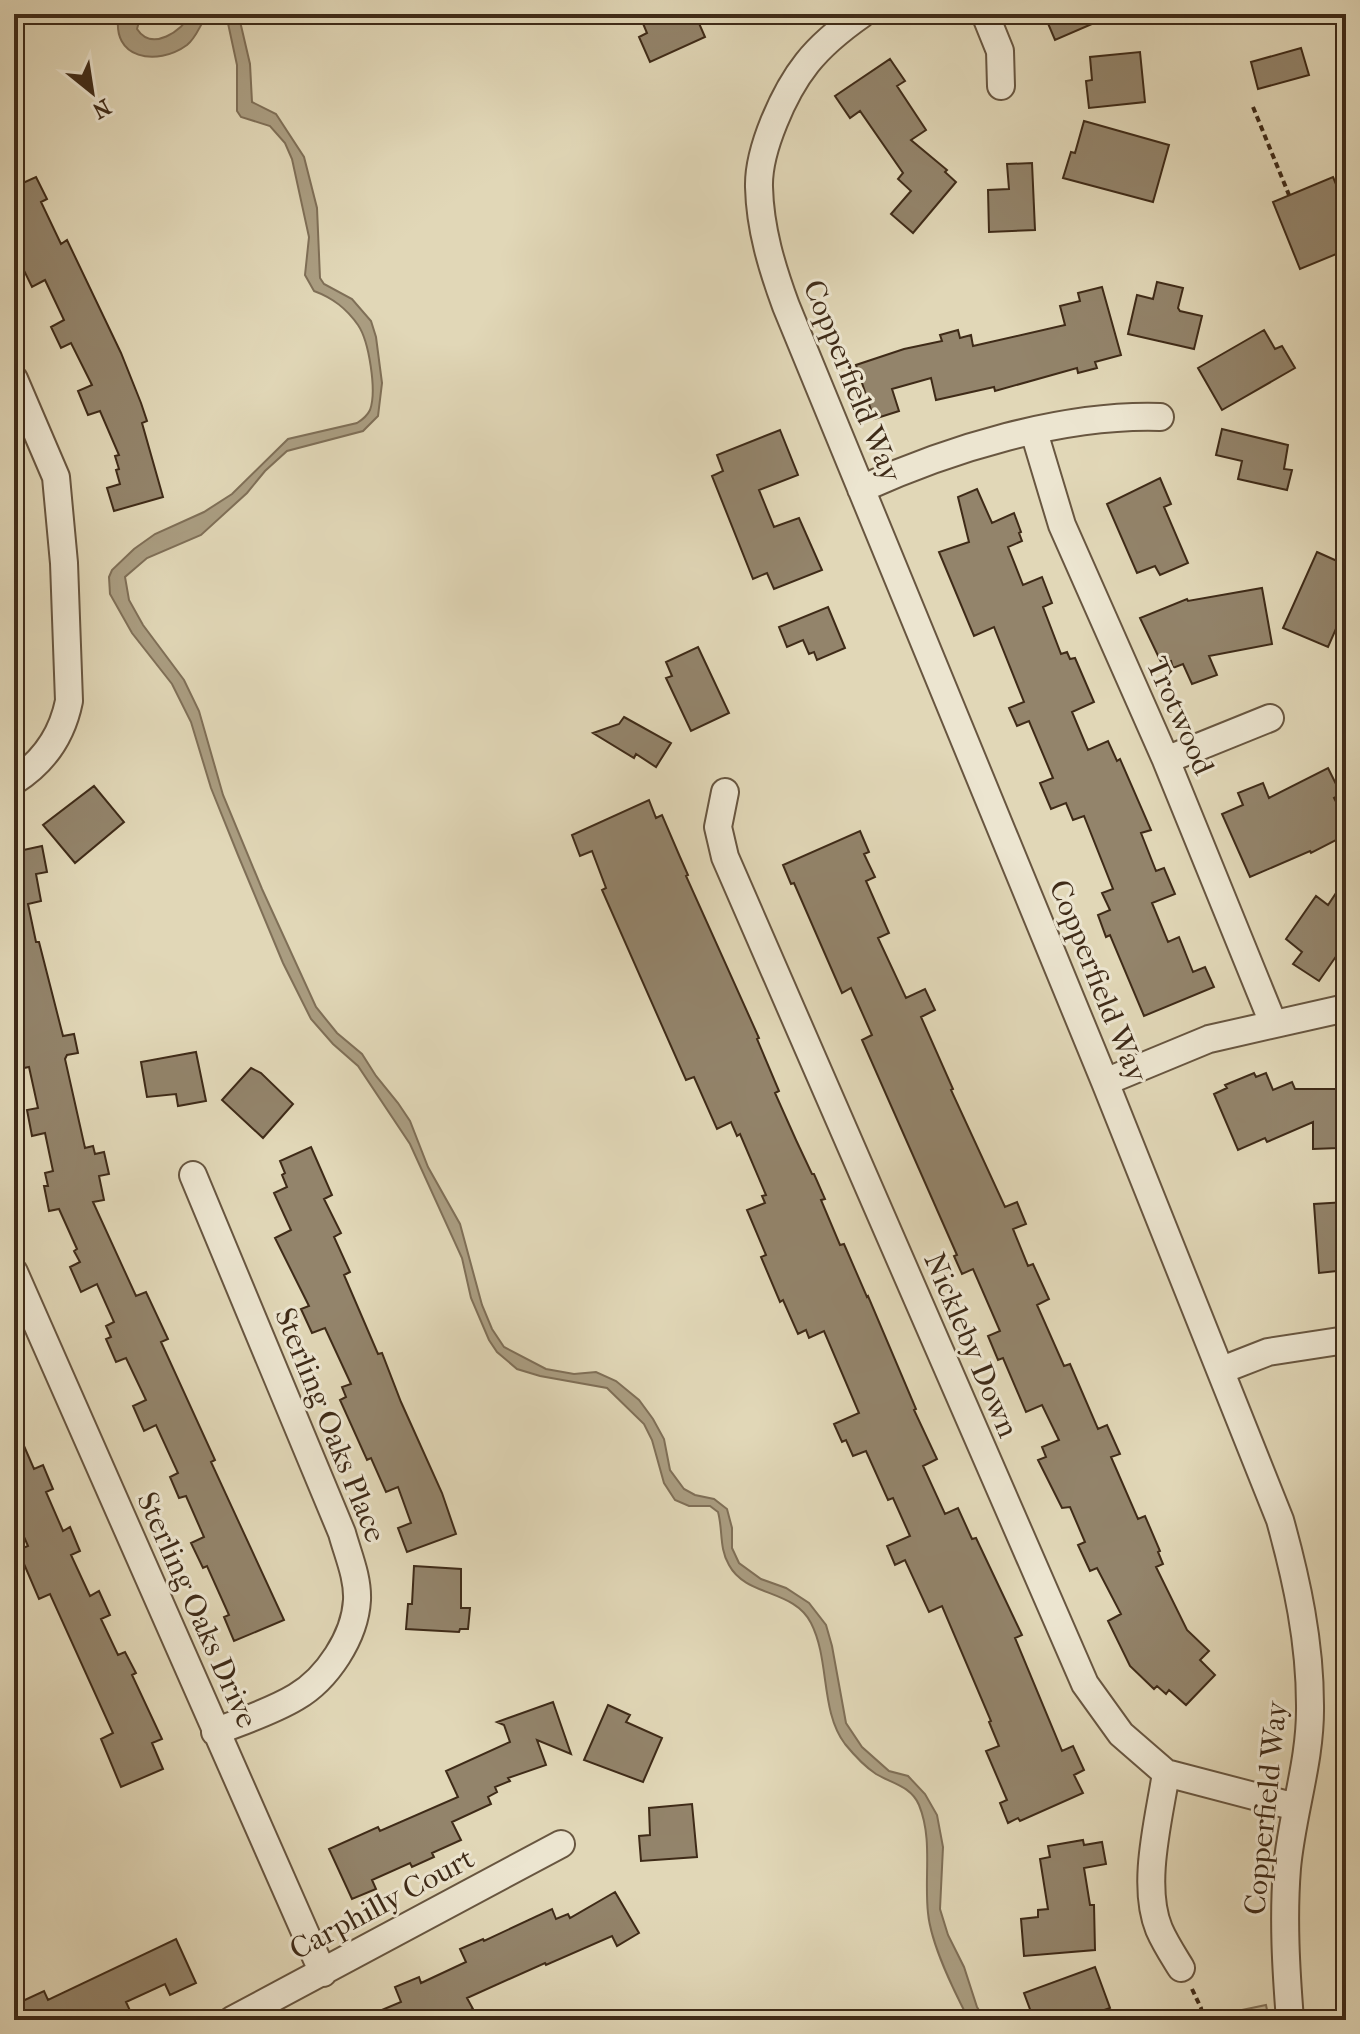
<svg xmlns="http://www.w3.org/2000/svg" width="1360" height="2034" viewBox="0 0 1360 2034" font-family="'IM FELL French Canon',serif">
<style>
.green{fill:#c5ba9c;stroke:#82725a;stroke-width:2}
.water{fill:#aa9d81;stroke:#7f6f57;stroke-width:2}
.building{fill:#93846b;stroke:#3f2b18;stroke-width:2}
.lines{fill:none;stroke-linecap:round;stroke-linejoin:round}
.street-casing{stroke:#685640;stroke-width:30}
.path{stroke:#3f2b18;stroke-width:4;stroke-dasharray:6 4;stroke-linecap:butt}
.street{stroke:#ece5d0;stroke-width:26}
.labels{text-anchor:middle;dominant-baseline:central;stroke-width:6;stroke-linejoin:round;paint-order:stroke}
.street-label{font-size:30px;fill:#3f2b18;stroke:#ece5d0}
</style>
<rect width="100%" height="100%" fill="#e1d7b7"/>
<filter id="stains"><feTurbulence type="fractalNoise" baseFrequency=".0025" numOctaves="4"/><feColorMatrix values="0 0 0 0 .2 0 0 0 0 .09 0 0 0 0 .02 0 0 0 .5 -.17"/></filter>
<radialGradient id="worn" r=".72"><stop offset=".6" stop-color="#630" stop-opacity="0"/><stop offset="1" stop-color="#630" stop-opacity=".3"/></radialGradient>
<path class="green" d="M1266,2005L1269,2020H1194Z"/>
<path class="water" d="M119,14H141L137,29C152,52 182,31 191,14H208C200,24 197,37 187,45C157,67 110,59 119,14Z
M226,14H237L239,17L250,64L252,102L276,114L304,157L317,208L320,278L324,284L352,299L371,321L376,337L382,383L378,416L363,431L287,451L265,471L247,493L201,535L147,558L125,577L129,600L143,625L184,680L199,711L223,795L262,889L316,1007L337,1033L362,1054L376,1076L398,1103L410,1121L428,1167L460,1224L482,1305L492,1329L504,1347L546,1369L574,1374L596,1372L616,1381L639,1400L653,1419L664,1439L670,1470L684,1489L695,1495L714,1499L727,1509L732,1528V1548L739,1563L761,1579L786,1588L809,1603L826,1625L832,1646L846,1723L862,1747L889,1771L908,1776L925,1794L937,1815L943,1847L940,1909L948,1935L964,1967L977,2007L985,2020H969C954,1991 931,1945 928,1913C924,1877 933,1839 919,1805C911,1786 891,1783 876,1774C864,1766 854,1755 845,1744C820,1711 830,1660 811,1623C794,1589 746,1597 729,1565C719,1548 723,1530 718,1512L710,1506H689L675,1500L664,1483L652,1440L644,1424L607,1388L540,1376L517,1369L497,1352L489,1340L471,1298L462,1258L410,1144L358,1066L333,1044L311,1019L283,963L238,855L211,788L191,722L172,684L132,633L110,594L109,577L112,570L134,549L155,534L204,512L232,494L288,439L357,423C362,420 367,416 370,410C377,391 369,341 358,325C346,308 333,298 314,291L305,275L309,237L292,159L285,143L270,126L241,117L237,111V65Z"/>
<path class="building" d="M639,14H695L705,37L650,62L639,37L647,33Z
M1044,14H1115L1055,40Z
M1301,48L1309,75L1258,89L1251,62Z
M1140,52L1145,102L1089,108L1086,81L1092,80L1090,57Z
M890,59L905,81L897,86L926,130L911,140L947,170L945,172L956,182L913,233L891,214L911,191L898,179L903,173L860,111L850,118L835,96Z
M1084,121L1169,145L1153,202L1063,178L1071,152L1075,153Z
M1032,163L1035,230L989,232L988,190L1009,189L1007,164Z
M36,177L47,199L41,202L61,244L67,240L121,353L141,403L147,421L142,423L163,497L114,511L107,488L120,484L116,470L119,469L115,456L119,455L100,411L88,415L78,391L92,385L71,343L61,348L51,327L64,320L45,280L32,287L14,250V187Z
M1333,177L1346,208V250L1300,269L1273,202Z
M1157,282L1183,288L1178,308L1180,311L1202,316L1194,349L1128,334L1137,295L1153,299Z
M1102,287L1121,355L1095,362L1097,368L1078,373L1077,368L995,391L994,387L936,400L931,378L892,389L899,411L874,419L856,365L904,349L942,341L940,335L958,330L960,338L971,335L973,346L1065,325L1060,306L1080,301L1078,293Z
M1264,330L1275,349L1282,346L1295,368L1222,410L1198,368Z
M1222,429L1288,445L1284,469L1292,470L1287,490L1238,479L1242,461L1216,455Z
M780,430L798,475L759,490L774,527L799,518L822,570L774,589L767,573L753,579L712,476L723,471L717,455Z
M1160,478L1171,504L1164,507L1188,563L1160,575L1155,566L1137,573L1107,504Z
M977,489L992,523L1014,513L1021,532L1019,533L1022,541L1008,547L1023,585L1042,577L1052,603L1043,607L1061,654L1067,652L1070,659L1075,658L1094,702L1072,712L1088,750L1108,741L1117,761L1120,759L1151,830L1141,833L1156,871L1164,868L1175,894L1152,903L1168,942L1179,937L1193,972L1205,967L1214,987L1144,1016L1110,935L1106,937L1098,915L1110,910L1102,893L1113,889L1084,816L1073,820L1066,803L1051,809L1040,783L1053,778L1029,721L1017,726L1009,708L1024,702L994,627L974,636L939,552L969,542L958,497Z
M1317,552L1346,565V606L1328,647L1283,628Z
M1262,588L1272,644L1209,656L1217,675L1192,684L1183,664L1173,668L1171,661L1162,664L1140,618L1187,599L1188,601Z
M828,607L845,648L817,660L814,652L809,654L803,640L787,647L779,627Z
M698,647L729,713L691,731L666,678L672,676L666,662Z
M624,717L671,743L656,767L636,754L634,758L593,733L619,724Z
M1328,768L1341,794L1334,798L1346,821V835L1311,853L1310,851L1250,877L1222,814L1243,805L1238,793L1263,783L1269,798Z
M94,786L124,822L75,863L43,825Z
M649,800L656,818L662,815L680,857L688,875L686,876L759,1038L757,1039L779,1091L775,1093L796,1140L812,1174H814L825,1199L821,1200L840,1245L844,1244L867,1297L868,1296L916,1409L914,1410L937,1459L923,1466L945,1514L958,1508L972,1539L976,1538L1022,1635L1015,1638L1062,1751L1073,1746L1084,1770L1074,1775L1083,1793L1020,1821L1018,1818L1008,1823L1000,1803L1007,1800L986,1751L999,1746L989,1722L991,1721L942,1606L929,1612L905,1560L895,1565L887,1546L910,1536L893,1498L888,1500L866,1451L853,1456L846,1440L842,1442L834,1424L859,1413L824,1331L809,1338L806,1330L798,1334L783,1300L780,1302L761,1257L766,1255L747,1210L765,1203L762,1196L766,1195L740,1134L737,1136L731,1122L717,1129L694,1077L686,1080L602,890L606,888L592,851L580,856L572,835Z
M860,831L869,852L864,854L875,877L866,881L889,933L878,938L906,998L925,989L935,1010L921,1017L953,1089L951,1090L1005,1207L1017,1202L1026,1224L1013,1229L1028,1266L1033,1264L1049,1299L1037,1305L1064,1366L1070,1364L1098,1429L1107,1425L1120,1454L1111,1457L1138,1519L1145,1516L1160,1551L1158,1552L1163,1564L1156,1567L1187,1630L1209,1651L1200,1660L1215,1675L1186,1705L1169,1690L1166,1694L1157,1686L1154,1689L1130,1666L1108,1621L1121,1614L1097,1568L1090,1571L1078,1545L1085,1542L1070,1507L1062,1508L1038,1460L1046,1457L1042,1447L1059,1440L1042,1405L1026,1412L1003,1358L998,1360L988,1336L1000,1331L973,1269L962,1274L954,1256L957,1255L862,1040L872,1035L851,988L842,993L794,883L791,884L783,865Z
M42,846L47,872L36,874L41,901L28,904L36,942H39L63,1036L74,1034L78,1053L67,1055L65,1059L85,1148L93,1146L95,1154L104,1152L109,1174L99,1176L104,1200L93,1202L136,1296L146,1292L168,1339L161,1342L215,1460L211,1462L284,1620L234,1641L224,1617L229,1615L207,1566L203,1568L191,1543L204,1537L186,1496L179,1498L170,1477L178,1473L156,1425L144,1431L133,1406L146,1400L126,1358L116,1362L106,1339L111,1337L106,1326L114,1322L97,1284L81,1292L70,1267L80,1262L74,1251L77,1249L59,1209L49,1211L44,1186H48L45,1173L53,1171L45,1133L32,1136L27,1110L38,1108L29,1067L19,1069L14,1047V852Z
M1346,878V942L1319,981L1293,964L1302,952L1286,939L1316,896L1328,905Z
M196,1052L206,1101L178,1106L176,1094L147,1097L141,1062Z
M251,1068L261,1073L293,1104L263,1138L222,1100Z
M1254,1073L1256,1077L1266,1073L1273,1090L1292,1082L1295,1089H1346V1131H1338V1148L1313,1149V1122L1267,1142L1265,1138L1238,1150L1214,1094L1227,1088L1225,1085Z
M311,1147L332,1195L324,1199L341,1233L334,1237L350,1272L344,1275L378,1354L382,1353L401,1402L442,1493L456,1534L407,1552L398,1528L411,1523L398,1487L386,1492L371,1458L367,1460L340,1400L346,1397L342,1387L351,1384L325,1328L312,1333L301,1309L309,1306L275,1238L291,1230L274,1193L287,1187L282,1175L285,1173L280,1161Z
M1346,1202V1270L1319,1273L1314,1204Z
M14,1423L34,1469L43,1465L53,1489L46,1492L63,1531L70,1527L80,1551L71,1555L90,1596L99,1591L110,1615L101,1619L118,1655L125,1652L136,1673L132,1675L162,1739L152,1743L163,1769L121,1787L101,1739L113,1733L50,1594L39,1599L18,1550L28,1546L14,1514Z
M414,1566L461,1569V1608H470L468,1629H460L459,1632L406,1629L408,1604H412Z
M553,1702L571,1754L537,1740L546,1765L508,1778L510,1781L495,1787L497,1792L488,1797L491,1804L452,1822L461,1840L432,1853L434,1857L412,1867L410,1863L372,1880L376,1889L352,1899L329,1849L378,1827L380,1831L458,1797L446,1771L510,1742L504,1725L497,1722Z
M608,1705L630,1715L626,1722L662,1738L643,1782L584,1760Z
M692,1804L697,1857L641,1861L639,1836L650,1835L649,1808Z
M1083,1840L1084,1845L1102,1842L1106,1864L1084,1868L1090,1905H1094L1095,1950L1024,1956L1021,1919L1038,1917V1910L1048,1909L1040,1859L1050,1857L1048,1846Z
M615,1892L639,1933L617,1946L612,1936L546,1965L545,1963L467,1998L473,2009L447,2020H358L401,2002L395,1987L419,1977L421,1983L466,1962L460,1949L483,1939L484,1941L552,1909L556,1919L568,1914L570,1918Z
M176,1939L196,1983L170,1995L165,1984L126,2002L132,2015L121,2020H14V2005L44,1991L48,2000Z
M1095,1967L1110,2008L1076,2020H1034L1024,1993Z"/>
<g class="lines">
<defs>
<path id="street" d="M862,14C842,28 822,44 807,63C784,92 758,150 759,187C760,229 772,268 786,306L1105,1082L1280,1520C1297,1581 1310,1642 1310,1705C1311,1761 1292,1813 1287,1868C1283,1919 1286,1969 1290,2020
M985,14L1000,51L1001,86
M14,379L56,477L64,563L69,701C62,736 44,762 14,781
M1034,432L1062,525L1166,760L1273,1023
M861,489C949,449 1062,414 1160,417
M1166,760L1270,718
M725,792L718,827L725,857L1085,1684L1121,1734L1166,1773L1296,1807
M1105,1082L1209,1039L1346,1008
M193,1175L342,1533C348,1555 358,1577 357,1600C355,1637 327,1679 296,1697C271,1712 242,1721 215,1732
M14,1272L323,1973
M1222,1370L1268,1352L1346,1340
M1166,1773C1159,1819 1141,1885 1159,1929C1165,1943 1173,1955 1181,1968
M232,2020L561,1844"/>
</defs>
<use href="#street" class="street-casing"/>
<path class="path" d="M1253,107L1289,195
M1192,1989L1201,2008L1203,2020"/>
<use href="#street" class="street"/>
</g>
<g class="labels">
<g class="street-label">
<text transform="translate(852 381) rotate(68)">Copperfield Way</text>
<text transform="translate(1180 716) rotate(66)">Trotwood</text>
<text transform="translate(1098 981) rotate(68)">Copperfield Way</text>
<text transform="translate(971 1345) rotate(67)">Nickleby Down</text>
<text transform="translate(330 1425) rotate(68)">Sterling Oaks Place</text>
<text transform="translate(197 1610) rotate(66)">Sterling Oaks Drive</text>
<text transform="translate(1266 1808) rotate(-84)">Copperfield Way</text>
<text transform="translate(382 1904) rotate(-28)">Carphilly Court</text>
</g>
</g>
<rect width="1360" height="2034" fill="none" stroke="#e1d7b7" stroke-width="48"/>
<rect x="16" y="16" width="1328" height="2002" fill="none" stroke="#3f2b18" stroke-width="4"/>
<rect x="24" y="24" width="1312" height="1986" fill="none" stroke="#3f2b18" stroke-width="2"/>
<g transform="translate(92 92) rotate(150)" stroke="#ece5d0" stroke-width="6" paint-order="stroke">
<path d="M0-6L14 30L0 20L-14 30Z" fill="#3f2b18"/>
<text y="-12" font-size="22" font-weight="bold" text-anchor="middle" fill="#3f2b18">N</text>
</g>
<rect width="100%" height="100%" filter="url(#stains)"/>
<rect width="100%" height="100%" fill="url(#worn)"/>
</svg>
